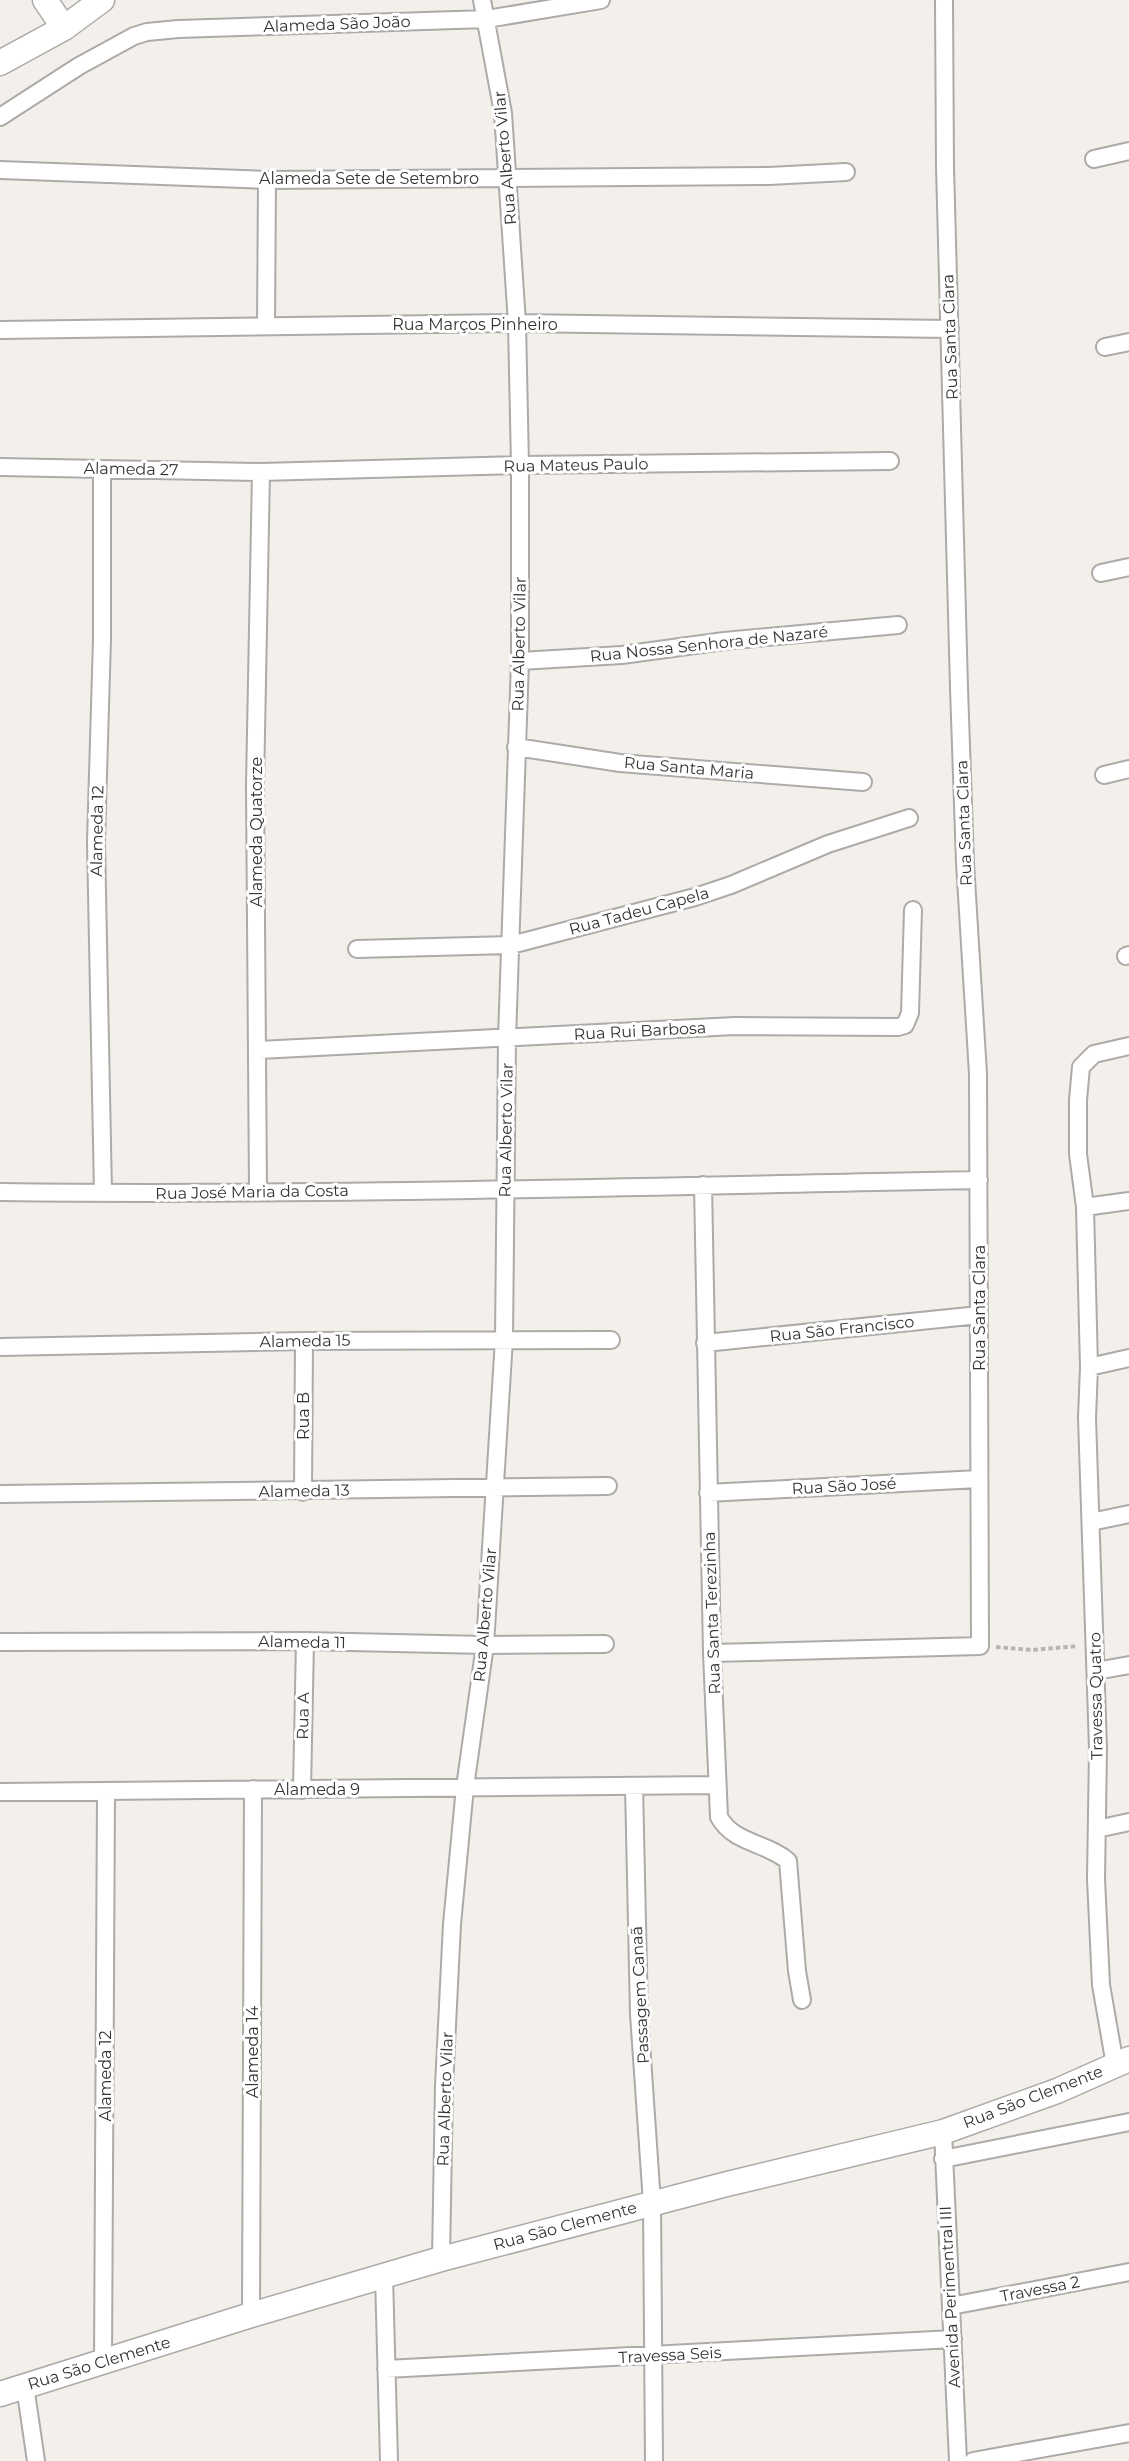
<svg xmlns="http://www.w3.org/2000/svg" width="1129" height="2461" viewBox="0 0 1129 2461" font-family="Montserrat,sans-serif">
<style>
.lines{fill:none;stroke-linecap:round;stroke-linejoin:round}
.street-casing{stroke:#adaaa7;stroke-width:20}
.secondary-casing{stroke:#adaaa7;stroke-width:27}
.path{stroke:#b7b5b2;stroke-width:4;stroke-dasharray:4.5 3;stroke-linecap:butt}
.street{stroke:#fff;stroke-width:16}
.secondary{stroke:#fff;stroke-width:24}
.labels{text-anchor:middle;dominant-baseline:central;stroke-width:6;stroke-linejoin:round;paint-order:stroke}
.street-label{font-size:16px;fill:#343332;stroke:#fff}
</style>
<rect width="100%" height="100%" fill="#f3f0ec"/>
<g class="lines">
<defs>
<path id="street" d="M0,117L79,66L134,36L147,32L178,29L487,19L601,0
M1094,159L1129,151
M0,170L267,180L769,176L846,172
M266,326L267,180
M0,330L517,323L950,329
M1105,347L1129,342
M0,467L261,472L520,465L890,461
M102,469V639L96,842L103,1193
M1101,573L1129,567
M520,661L622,655L724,641L898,625
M516,747L620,763L863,782
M1104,775L1129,769
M357,949L511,945L695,897L731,885L828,844L909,818
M1126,956L1129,955
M259,1050L735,1026L898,1027L905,1025L910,1013L913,910
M703,1185L712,1653L719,1817C734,1844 766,1842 788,1861L797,1971L802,2000
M258,1191L255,785L261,472
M0,1192C326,1196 653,1186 979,1180
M1085,1207L1129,1201
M705,1343L979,1315
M0,1347L304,1341L611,1340
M1089,1367L1085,1207L1078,1154V1100L1081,1067L1094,1054L1129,1046
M303,1492L304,1341
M708,1493L979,1479
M0,1494L608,1486
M1091,1522L1129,1514
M0,1642L305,1641L485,1645L605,1644
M712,1653L980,1646L978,1074L965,863L959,688L945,167L944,0
M1096,1671L1129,1665
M634,1786L639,2014L652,2203L654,2461
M302,1790L305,1641
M0,1792L717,1785
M1097,1829L1129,1822
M1115,2065L1101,1985L1096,1879L1098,1749L1087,1418L1089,1367L1129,1358
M943,2132L958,2461
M943,2159L1129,2122
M441,2259L444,2086L452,1924L465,1787L485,1645L504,1339L507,1038L520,661V465L517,323L503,113L482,0
M384,2276L389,2461
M951,2306L1129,2272
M251,2315L253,1789
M103,2362L106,1791
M386,2369L953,2339
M25,2386L36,2461
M973,2461L1129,2433"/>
<path id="secondary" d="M45,0L64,28
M0,63L64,28L102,0
M0,2394L251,2315L441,2259L727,2184L943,2132L1057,2091L1129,2059"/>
</defs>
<use href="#street" class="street-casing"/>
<use href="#secondary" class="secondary-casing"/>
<path class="path" d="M996,1647L1032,1650L1078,1646"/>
<use href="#street" class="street"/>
<use href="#secondary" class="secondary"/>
</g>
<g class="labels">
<g class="street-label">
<text transform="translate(337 24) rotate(-2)">Alameda São João</text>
<text transform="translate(505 158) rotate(-95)">Rua Alberto Vilar</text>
<text x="369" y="178">Alameda Sete de Setembro</text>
<text x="475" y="324">Rua Marços Pinheiro</text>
<text transform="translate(950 337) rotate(-92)">Rua Santa Clara</text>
<text transform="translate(576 465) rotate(-1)">Rua Mateus Paulo</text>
<text transform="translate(131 469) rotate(1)">Alameda 27</text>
<text transform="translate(519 644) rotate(-89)">Rua Alberto Vilar</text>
<text transform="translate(709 644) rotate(-6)">Rua Nossa Senhora de Nazaré</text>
<text transform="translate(689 768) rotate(5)">Rua Santa Maria</text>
<text transform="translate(964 823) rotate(-92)">Rua Santa Clara</text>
<text transform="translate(97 831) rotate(-89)">Alameda 12</text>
<text transform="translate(256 832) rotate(-90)">Alameda Quatorze</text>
<text transform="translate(639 911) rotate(-15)">Rua Tadeu Capela</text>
<text transform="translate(640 1031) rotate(-3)">Rua Rui Barbosa</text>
<text transform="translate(506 1130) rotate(-89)">Rua Alberto Vilar</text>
<text transform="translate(252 1192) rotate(-1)">Rua José Maria da Costa</text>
<text transform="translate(979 1308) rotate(-90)">Rua Santa Clara</text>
<text transform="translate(842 1329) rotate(-6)">Rua São Francisco</text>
<text transform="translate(305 1341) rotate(-1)">Alameda 15</text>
<text transform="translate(303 1416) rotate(-90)">Rua B</text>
<text transform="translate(844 1486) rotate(-3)">Rua São José</text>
<text transform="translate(304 1491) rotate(-1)">Alameda 13</text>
<text transform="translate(712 1613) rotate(-92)">Rua Santa Terezinha</text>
<text transform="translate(485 1615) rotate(-85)">Rua Alberto Vilar</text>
<text transform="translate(302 1642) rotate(1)">Alameda 11</text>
<text transform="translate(1096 1696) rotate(-91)">Travessa Quatro</text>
<text transform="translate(303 1716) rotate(-89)">Rua A</text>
<text x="317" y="1789">Alameda 9</text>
<text transform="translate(640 1995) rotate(-93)">Passagem Canaã</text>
<text transform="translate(252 2052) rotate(-90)">Alameda 14</text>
<text transform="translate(105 2076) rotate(-90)">Alameda 12</text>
<text transform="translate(1033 2097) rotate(-21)">Rua São Clemente</text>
<text transform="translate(445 2099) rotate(-88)">Rua Alberto Vilar</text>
<text transform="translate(565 2226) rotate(-15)">Rua São Clemente</text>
<text transform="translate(1040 2289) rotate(-11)">Travessa 2</text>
<text transform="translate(950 2297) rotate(-93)">Avenida Perimentral III</text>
<text transform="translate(670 2355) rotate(-3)">Travessa Seis</text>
<text transform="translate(99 2363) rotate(-17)">Rua São Clemente</text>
</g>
</g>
</svg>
